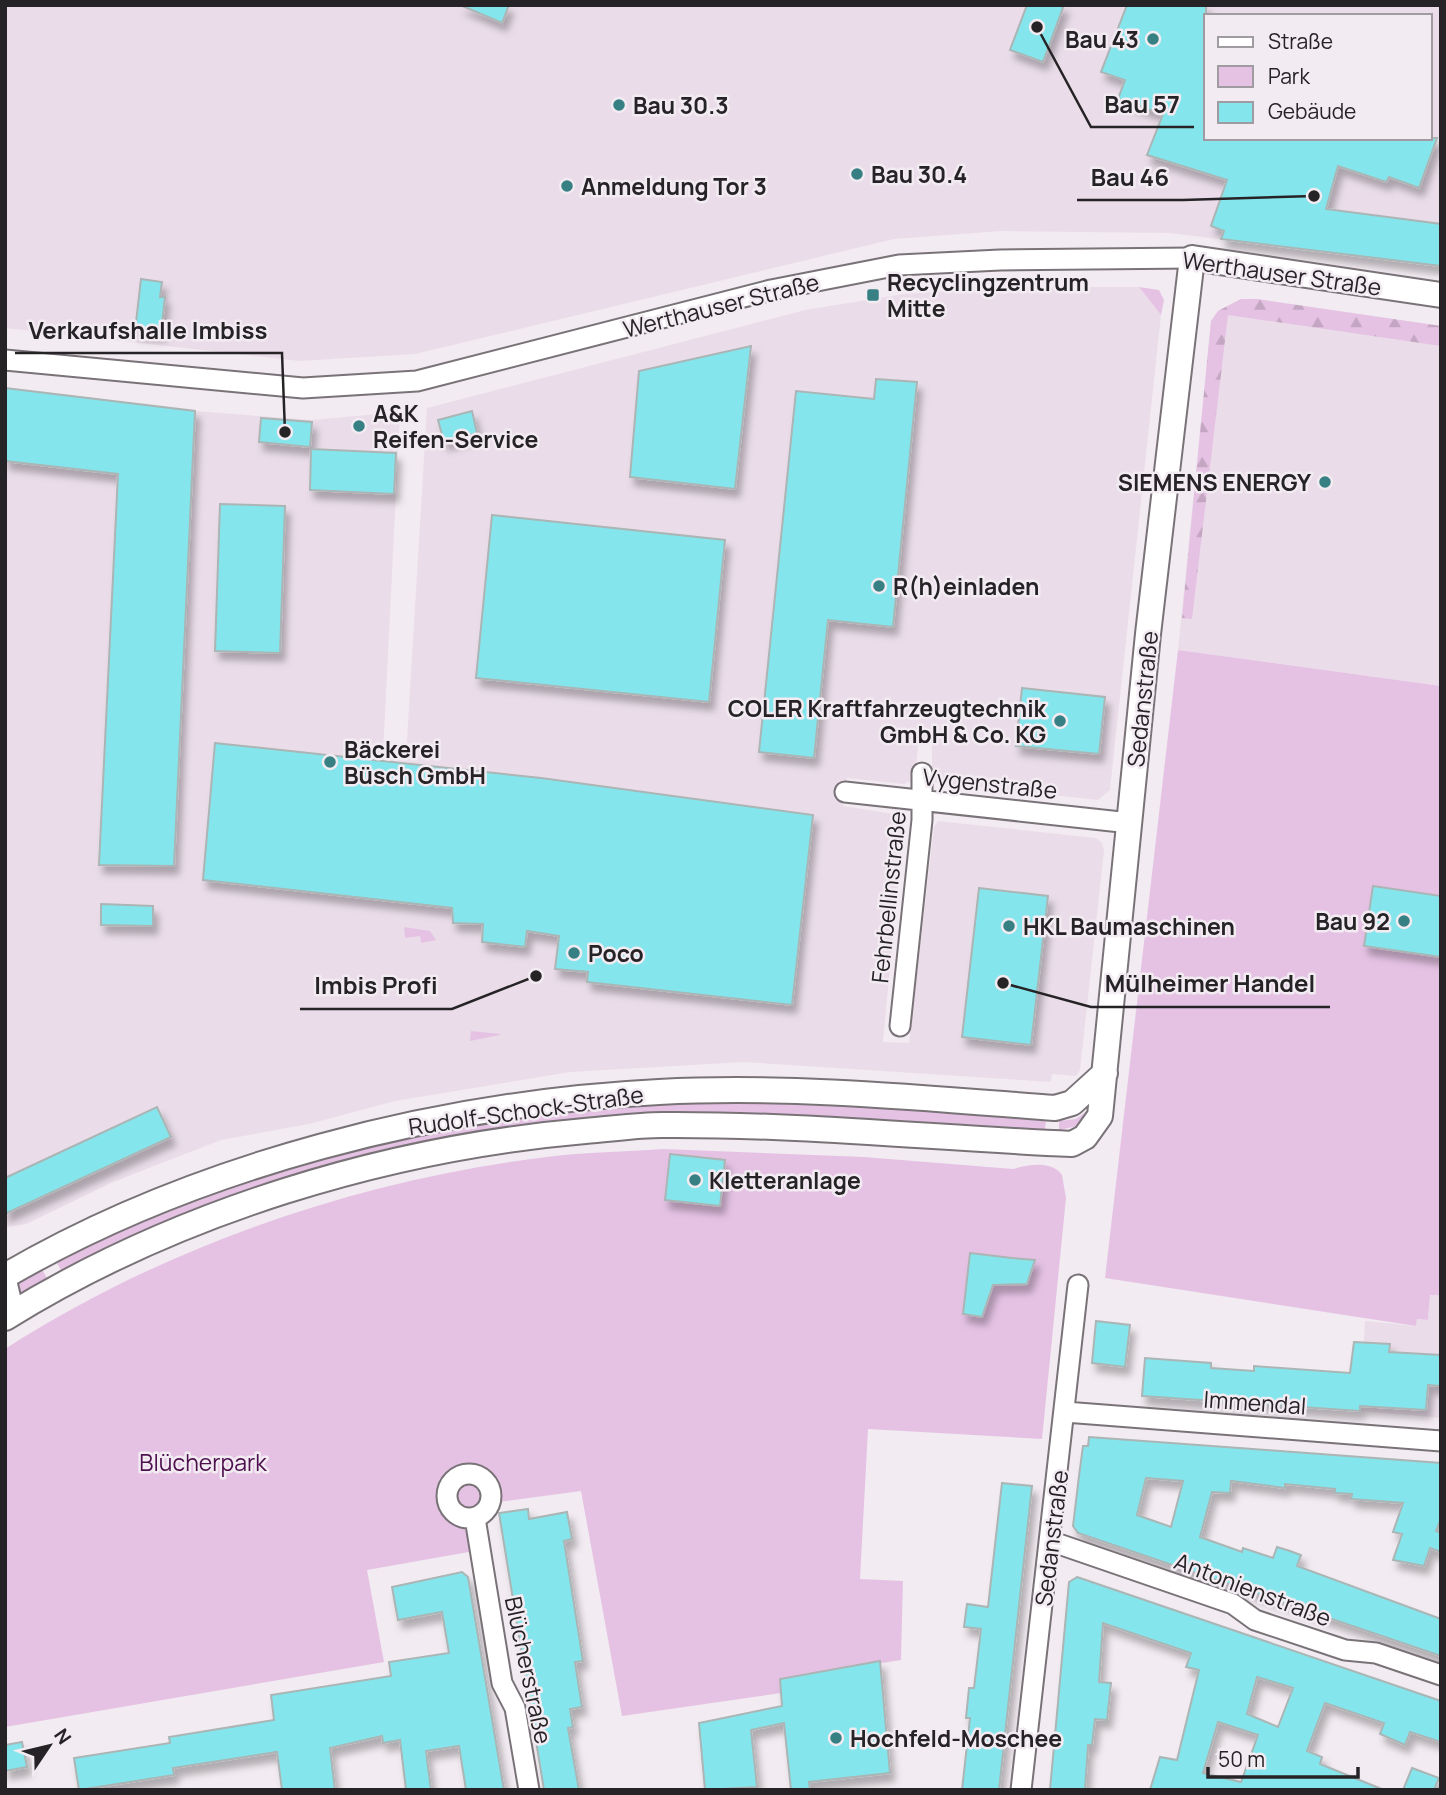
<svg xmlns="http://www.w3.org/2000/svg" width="1446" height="1795" viewBox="0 0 1446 1795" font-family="Manrope,sans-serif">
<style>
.built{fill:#eadde9;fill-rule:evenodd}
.green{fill:#e5c2e4}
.forest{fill:url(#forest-firs)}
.building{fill:#84e6ec;stroke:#abb5b5;stroke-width:2;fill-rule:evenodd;filter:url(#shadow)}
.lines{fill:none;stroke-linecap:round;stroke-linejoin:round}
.minor-casing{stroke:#797378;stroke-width:23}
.major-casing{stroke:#797378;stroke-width:28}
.minor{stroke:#fff;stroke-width:19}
.major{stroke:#fff;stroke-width:24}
.poi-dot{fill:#367f83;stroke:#f2ebf1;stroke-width:2.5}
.labels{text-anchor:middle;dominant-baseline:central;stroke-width:5;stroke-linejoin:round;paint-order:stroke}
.poi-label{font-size:23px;font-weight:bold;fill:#262326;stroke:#f2ebf1;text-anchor:start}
.street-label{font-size:23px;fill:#262326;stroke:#f2ebf1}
.park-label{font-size:23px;fill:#4e0f4f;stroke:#f2ebf1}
.leader{fill:none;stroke:#262326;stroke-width:2.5}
.callout-dot{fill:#262326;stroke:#f2ebf1;stroke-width:2.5}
.callout-label{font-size:24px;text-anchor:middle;font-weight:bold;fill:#262326;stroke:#f2ebf1;stroke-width:5;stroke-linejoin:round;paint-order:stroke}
</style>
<defs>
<pattern id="forest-firs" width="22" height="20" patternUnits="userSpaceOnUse" patternTransform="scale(1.75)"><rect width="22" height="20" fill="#e5c2e4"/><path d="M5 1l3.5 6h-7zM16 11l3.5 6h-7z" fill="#c4a6c3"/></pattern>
<filter id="shadow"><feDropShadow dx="4.5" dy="8" stdDeviation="3.5" flood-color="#0004"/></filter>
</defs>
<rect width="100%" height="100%" fill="#f2ebf1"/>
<path class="built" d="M5,5H1441V266L1170,233L1001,231L894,239L415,354L300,361L5,328ZM1206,16H1430V138H1206Z
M1013,287H1139L1161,315L1110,790L1098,800L932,782V739L919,737L915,776L911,781L904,784L847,778L843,806L900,815L904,819L883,1042L909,1043L934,827L938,821L1096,838L1102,843L1104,850L1080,1070L1076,1076L1052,1074L1051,1082L744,1062L570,1072L395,1101L309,1124L221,1140L113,1182L26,1224L5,1227V388L195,411L312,420L400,412L383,754L406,756L427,408L805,310L904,294Z
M1241,299H1257L1441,326V686L1178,650L1211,321L1218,311Z
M1430,1295H1441V1418L1360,1411L1365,1321L1416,1326L1417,1319L1428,1320Z"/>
<path class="green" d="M1139,287L1159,290L1164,300L1161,315Z
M1178,650L1441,686V1295H1430L1428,1320L1417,1319L1416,1326L1105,1278Z
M404,927L430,931L436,940L421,943L420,936L405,938Z
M471,1031L500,1034V1035L470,1041Z
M716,1102L859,1107L1046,1119L1045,1130C825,1115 599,1097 383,1151C273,1178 168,1231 63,1274L56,1261C267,1160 482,1107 716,1102Z
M1087,1111L1078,1126L1059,1130V1121L1076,1119Z
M663,1149L864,1157L1013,1169C1028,1165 1051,1160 1062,1175L1066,1198L1042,1439L868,1429L860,1579L903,1581L901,1660L780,1679L781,1693L622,1716L581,1491L491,1503L490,1487C458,1453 426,1501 466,1519L480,1550L367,1570L384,1662L5,1727V1349C165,1246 358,1180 547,1157C585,1152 625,1152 663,1149Z
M42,1269L49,1282L19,1293L16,1284Z
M455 1496a14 14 0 1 1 28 0a14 14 0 1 1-28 0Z"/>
<path class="forest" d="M1241,299H1257L1441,326V346L1228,315L1192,619L1182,618L1211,321L1218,311Z"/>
<path class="building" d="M460,5H509L502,23Z
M1027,5H1064L1043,62L1010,50Z
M1127,5H1206V138H1437L1419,188L1389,177L1386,182L1338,166L1326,209L1441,224V266L1221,239L1224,231L1211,226L1227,180L1147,155L1163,114L1118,99L1125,80L1101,72Z
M141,279L162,282L160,297H165L161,333L135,331Z
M751,346L735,489L630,477L639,371Z
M876,379L917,382L893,627L828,620L814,758L759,752L796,391L874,399Z
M5,388L195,411L174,866L99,865L118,474L5,461Z
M472,411L477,433L444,442L438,420Z
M261,418L312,422L310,447L259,442Z
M311,449L396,453L394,494L310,490Z
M220,504L285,506L280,653L215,651Z
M492,515L725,540L709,702L476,678Z
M1022,688L1105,697L1099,754L1016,746Z
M215,743L541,778L813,815L792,1005L587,982L588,972L555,969L559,936L527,931L525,947L482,942L483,924L453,923L452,908L203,880Z
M1373,886L1441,896V957L1364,946Z
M979,888L1048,896L1031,1045L962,1037Z
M101,904L153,906V926L101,925Z
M157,1107L171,1137L5,1214V1178Z
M670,1154L725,1160L720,1206L665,1200Z
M970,1253L1012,1258L1035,1260L1027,1284L993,1285L982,1317L963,1314Z
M1096,1321L1130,1325L1125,1367L1092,1363Z
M1354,1342L1390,1344L1389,1352L1441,1355V1386L1428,1385L1426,1410L1360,1406V1411L1142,1396L1145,1358L1211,1363V1368L1254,1371V1366L1350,1373Z
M1089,1437L1441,1463V1519L1436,1531L1441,1533V1552L1430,1548L1424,1566L1393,1560L1402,1534L1393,1532L1403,1503L1351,1499L1352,1494L1335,1493V1489L1285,1484V1488L1231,1481L1230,1493L1212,1492L1200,1537L1242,1552L1243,1548L1273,1558L1277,1547L1290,1551L1301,1555L1297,1566L1441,1619V1656L1078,1533L1073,1526L1079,1476L1083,1446H1088ZM1146,1478L1183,1481L1171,1527L1137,1515Z
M1002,1483L1032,1486L999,1790H962L970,1718H966L969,1688H974L981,1629L964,1627L967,1604L988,1607Z
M528,1509L529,1519L567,1512L572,1539L564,1541L583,1661L575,1662L582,1707L570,1709L573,1727L568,1728L579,1790H544L499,1513Z
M462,1572L468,1577L504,1790H466L459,1746L426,1751L431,1790H406L400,1740L383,1743L382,1736L330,1748L335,1790H282L277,1752L173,1768L174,1775L79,1790L74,1758L170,1743L169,1737L274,1720L271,1695L391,1676L389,1662L449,1653L442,1612L398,1620L392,1587Z
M1077,1577L1441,1701V1742L1410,1732L1405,1745L1380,1734L1384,1723L1325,1703L1307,1751L1322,1757L1320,1764L1384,1790H1150L1160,1757L1177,1760L1199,1670L1186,1667L1191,1653L1103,1623L1099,1682L1111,1683L1107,1720L1095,1719L1092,1745H1088L1085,1790H1050L1069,1582ZM1257,1677L1293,1688L1278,1727L1247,1714ZM1218,1722L1258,1735L1241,1782L1203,1773Z
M880,1661L890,1773L809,1782L810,1790H791L784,1723L751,1730L757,1787L705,1790L699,1723L782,1706L780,1679Z
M22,1742L27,1767L5,1771V1745Z
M1412,1768L1439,1778L1434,1790H1403Z"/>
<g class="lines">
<defs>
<path id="minor" d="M5,360L303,388L417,381L771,290L899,265L1000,260L1192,258
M845,792L1130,823
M900,1026L922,820V773
M5,1274L14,1312
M1065,1412L1441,1441
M447 1496a22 22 0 1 1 44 0a22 22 0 1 1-44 0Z
M475,1518L502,1683L515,1708L529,1790
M1050,1541L1233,1604L1255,1620L1345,1650L1376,1653L1441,1675
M1021,1790L1078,1285"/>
<path id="major" d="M5,1276C195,1165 440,1103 659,1092C790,1085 924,1098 1055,1108L1072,1103L1105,1073
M5,1318C176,1212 386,1148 585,1131C611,1129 637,1125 662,1125C799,1124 935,1138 1072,1144L1085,1137L1100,1116L1148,634L1192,258L1441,295"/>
</defs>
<use href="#minor" class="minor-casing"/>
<use href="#major" class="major-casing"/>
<use href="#minor" class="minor"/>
<use href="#major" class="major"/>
</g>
<g class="poi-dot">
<circle cx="1153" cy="39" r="7"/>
<circle cx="619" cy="105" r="7"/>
<circle cx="857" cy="174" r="7"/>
<circle cx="567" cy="186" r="7"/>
<rect x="866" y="288" width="14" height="14" rx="3.5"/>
<circle cx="359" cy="426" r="7"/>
<circle cx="1325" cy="482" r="7"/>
<circle cx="879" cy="586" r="7"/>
<circle cx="1060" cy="721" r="7"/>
<circle cx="330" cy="762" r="7"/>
<circle cx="1404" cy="921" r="7"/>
<circle cx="1009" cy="926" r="7"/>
<circle cx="574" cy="953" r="7"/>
<circle cx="695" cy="1180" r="7"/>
<circle cx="836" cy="1738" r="7"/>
</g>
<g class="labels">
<g class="poi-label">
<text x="1139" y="39" text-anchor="end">Bau 43</text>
<text x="633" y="105">Bau 30.3</text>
<text x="871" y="174">Bau 30.4</text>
<text x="581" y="186">Anmeldung Tor 3</text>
<text x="887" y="282">Recyclingzentrum<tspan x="887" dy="26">Mitte</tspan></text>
<text x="373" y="413">A&amp;K<tspan x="373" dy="26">Reifen-Service</tspan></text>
<text x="1311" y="482" text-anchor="end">SIEMENS ENERGY</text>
<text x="893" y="586">R(h)einladen</text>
<text x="1046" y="708" text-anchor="end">COLER Kraftfahrzeugtechnik<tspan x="1046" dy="26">GmbH &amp; Co. KG</tspan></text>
<text x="344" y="749">Bäckerei<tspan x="344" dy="26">Büsch GmbH</tspan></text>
<text x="1390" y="921" text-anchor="end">Bau 92</text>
<text x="1023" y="926">HKL Baumaschinen</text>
<text x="588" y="953">Poco</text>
<text x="709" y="1180">Kletteranlage</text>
<text x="850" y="1738">Hochfeld-Moschee</text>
</g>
<g class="street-label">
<text transform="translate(1282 273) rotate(8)">Werthauser Straße</text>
<text transform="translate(721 305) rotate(-14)">Werthauser Straße</text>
<text transform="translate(1142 699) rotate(-84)">Sedanstraße</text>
<text transform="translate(990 783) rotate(6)">Vygenstraße</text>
<text transform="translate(888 897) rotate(-84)">Fehrbellinstraße</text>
<text transform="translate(526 1110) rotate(-8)">Rudolf-Schock-Straße</text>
<text transform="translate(1255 1402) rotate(4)">Immendal</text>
<text transform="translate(1051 1538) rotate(-83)">Sedanstraße</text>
<text transform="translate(1253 1589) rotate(21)">Antonienstraße</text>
<text transform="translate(529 1670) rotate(78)">Blücherstraße</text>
</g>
<g class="park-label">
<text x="203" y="1462">Blücherpark</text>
</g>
</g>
<path class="leader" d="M1037 27L1091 127H1194M1314 196L1183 200H1077M285 432L282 353H15M1003 983L1091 1007H1330M536 976L452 1009H300"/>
<g class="callout-dot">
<circle cx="1037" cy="27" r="7"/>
<circle cx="1314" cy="196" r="7"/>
<circle cx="285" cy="432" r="7"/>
<circle cx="1003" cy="983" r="7"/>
<circle cx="536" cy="976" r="7"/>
</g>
<g class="callout-label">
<text x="1142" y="113">Bau 57</text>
<text x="1130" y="186">Bau 46</text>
<text x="148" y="339">Verkaufshalle Imbiss</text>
<text x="1210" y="992">Mülheimer Handel</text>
<text x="376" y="994">Imbis Profi</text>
</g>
<rect width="1446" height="1795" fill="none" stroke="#262326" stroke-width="14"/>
<rect x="1204" y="14" width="228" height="126" fill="#f2ebf1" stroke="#a09ba0" stroke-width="2"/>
<rect x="1218" y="37" width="35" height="10" fill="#ffffff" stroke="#a09ba0" stroke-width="2"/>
<text x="1268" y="49" font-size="21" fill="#262326">Straße</text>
<rect x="1218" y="66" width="35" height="21" fill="#e5c2e4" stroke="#a09ba0" stroke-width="2"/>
<text x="1268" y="84" font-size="21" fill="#262326">Park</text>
<rect x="1218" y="102" width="35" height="21" fill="#84e6ec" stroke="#a09ba0" stroke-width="2"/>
<text x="1268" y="119" font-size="21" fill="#262326">Gebäude</text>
<g transform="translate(49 1746) rotate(55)" stroke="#f2ebf1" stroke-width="5" paint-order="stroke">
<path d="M0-5L12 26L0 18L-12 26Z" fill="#262326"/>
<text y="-10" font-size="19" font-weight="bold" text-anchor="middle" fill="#262326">N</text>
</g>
<path d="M1208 1767v10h150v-10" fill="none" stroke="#262326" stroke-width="3.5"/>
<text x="1218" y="1767" font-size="21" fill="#262326" stroke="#f2ebf1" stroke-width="5" paint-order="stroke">50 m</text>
</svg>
